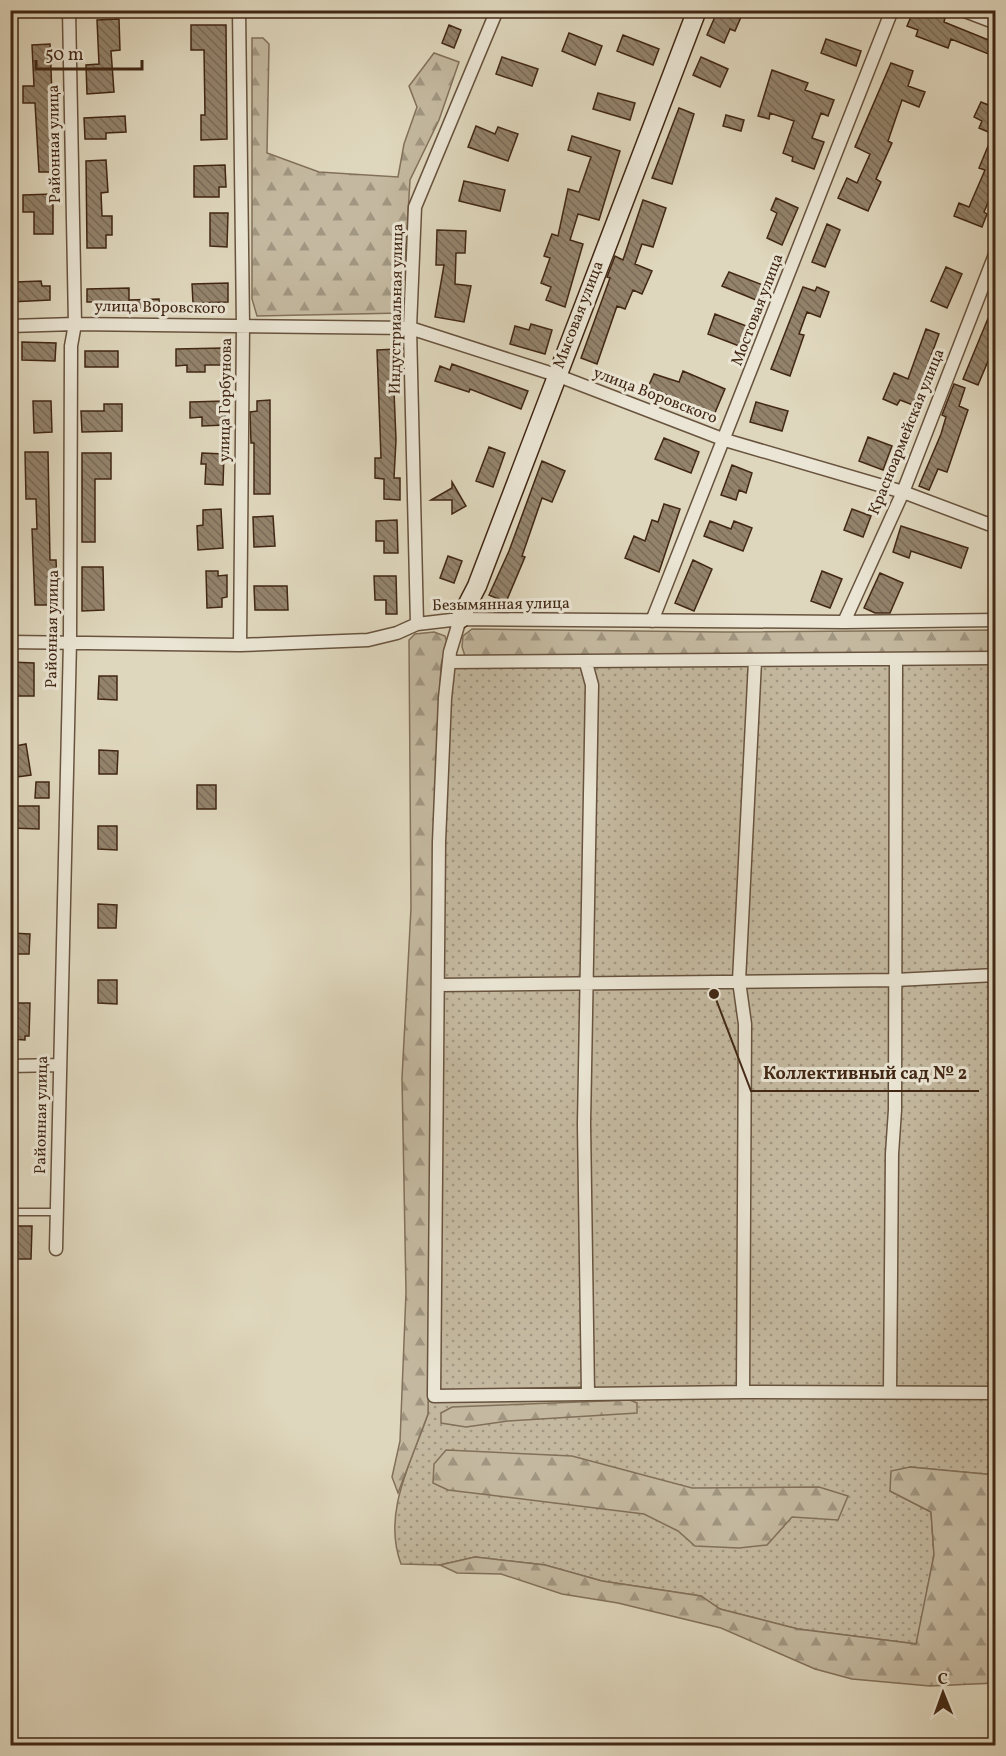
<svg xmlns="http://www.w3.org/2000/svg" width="1006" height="1756" viewBox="0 0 1006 1756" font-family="Vollkorn,serif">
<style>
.grass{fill:url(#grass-dots);stroke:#82705a;stroke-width:1.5}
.forest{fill:url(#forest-firs);stroke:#82705a;stroke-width:1.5}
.building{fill:url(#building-back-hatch);stroke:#412714;stroke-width:1.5}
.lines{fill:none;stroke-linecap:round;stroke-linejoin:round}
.lane-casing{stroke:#68533e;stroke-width:9}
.street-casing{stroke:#68533e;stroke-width:15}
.secondary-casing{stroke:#412714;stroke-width:21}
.lane{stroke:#eae5d4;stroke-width:6}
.street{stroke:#eae5d4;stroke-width:12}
.secondary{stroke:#eae5d4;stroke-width:18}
.labels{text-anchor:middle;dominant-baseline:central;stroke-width:6;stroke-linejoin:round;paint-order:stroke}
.street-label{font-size:16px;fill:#412714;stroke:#eae5d4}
.leader{fill:none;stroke:#412714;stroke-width:2}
.callout-dot{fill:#412714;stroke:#eae5d4;stroke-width:2}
.callout-label{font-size:18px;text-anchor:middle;font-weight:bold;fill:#412714;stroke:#eae5d4;stroke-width:6;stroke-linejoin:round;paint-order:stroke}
</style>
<defs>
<pattern id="grass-dots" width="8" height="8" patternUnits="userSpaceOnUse" patternTransform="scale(1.5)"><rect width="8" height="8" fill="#c4b9a0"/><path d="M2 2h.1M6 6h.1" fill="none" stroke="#a19681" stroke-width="1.8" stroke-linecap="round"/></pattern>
<pattern id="forest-firs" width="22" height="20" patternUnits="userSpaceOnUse" patternTransform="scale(1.5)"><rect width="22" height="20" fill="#c4b9a0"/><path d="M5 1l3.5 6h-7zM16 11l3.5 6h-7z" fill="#a19681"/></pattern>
<pattern id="building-back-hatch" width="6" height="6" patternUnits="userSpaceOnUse" patternTransform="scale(1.5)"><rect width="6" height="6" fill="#93836c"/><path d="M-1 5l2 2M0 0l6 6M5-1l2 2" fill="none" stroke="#7a6b58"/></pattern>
</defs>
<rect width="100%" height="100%" fill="#dfd7bd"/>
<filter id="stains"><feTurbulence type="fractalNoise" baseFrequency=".00333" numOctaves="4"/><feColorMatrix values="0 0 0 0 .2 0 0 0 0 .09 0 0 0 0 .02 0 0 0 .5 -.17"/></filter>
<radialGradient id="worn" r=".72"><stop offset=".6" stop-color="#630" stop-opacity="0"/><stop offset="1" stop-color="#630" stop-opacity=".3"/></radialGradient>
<path class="grass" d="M445,654L466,659L995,655V1475L910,1467L890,1491L931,1512L934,1555L917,1644L798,1629L720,1609L701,1596L602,1581L545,1565L475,1557L440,1565L401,1564C382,1513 411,1463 428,1414L435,797L441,665Z"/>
<path class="forest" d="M252,38H263L269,44L267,153L319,172L398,177L404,144L417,107L409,86L434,53L459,62L439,120L410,180L402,313L257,316L252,299Z
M472,629L722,632L996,630L995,655L466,659L462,647L463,636Z
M434,632L445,636L447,642L441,665L435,797L428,1414L398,1493L392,1477L400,1441L406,1292L402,1078L411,908L409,640L415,634Z
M630,1400L637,1403V1413L508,1421L466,1427L441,1423V1413L452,1407Z
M446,1450L572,1456L692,1488L819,1487L848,1496L838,1520L792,1517L767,1545L739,1548L695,1546L678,1531L644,1514L448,1490L433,1483L434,1464Z
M910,1467L995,1475V1683L930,1686L852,1679L815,1669L721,1628L618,1603L562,1594L501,1574L457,1573L440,1565L475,1557L545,1565L602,1581L701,1596L720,1609L798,1629L916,1644L934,1555L931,1512L890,1491L891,1471Z"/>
<path class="building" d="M718,10H744L735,31L730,29L724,43L707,35Z
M927,11L945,18L944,22L996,43V57L951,39L948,48L916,36L918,30L907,26L913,12L924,16Z
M119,19L120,50L111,51L114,92L87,94L86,65L99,64L97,20Z
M191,25H226L227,139L201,140V115H205L204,50H191Z
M449,25L461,30L454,48L442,43Z
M569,33L602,46L595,65L562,51Z
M623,35L659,49L653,65L617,51Z
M826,39L861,51L856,66L821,53Z
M50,44L55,172H39L35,103H23V86H34L32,45Z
M502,57L538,69L532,86L496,74Z
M701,57L728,69L720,87L693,75Z
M891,63L913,71L908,86L925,92L919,107L902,100L888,141L892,143L876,179L881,182L868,211L838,198L847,178L857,183L870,154L855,147Z
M772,70L808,83L805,90L834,100L828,116L821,113L812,138L824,142L814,169L792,161L793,157L783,153L794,121L770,113L769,119L758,116Z
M598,93L635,103L630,120L593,109Z
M981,102L996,108V184L984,212L987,214L982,227L954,216L959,203L969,207L985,170L979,168L993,134L979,128L982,121L974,117Z
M679,108L694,114L672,184L652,178Z
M726,115L744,120L741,131L723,126Z
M125,116L126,132L106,133V139H85L84,118Z
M476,126L495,134L498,127L518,134L508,161L468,147Z
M572,136L620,151L599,220L578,214L570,240L583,244L565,307L546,300L551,287L541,283L550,258L544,256L552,234L558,236L568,189L579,192L591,157L568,150Z
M106,160L108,192L101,193L102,216H112V235H106V248H87L86,161Z
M225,165L226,187H219V197H194V166Z
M464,181L505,190L500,211L459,201Z
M53,194V234H34V212H23V195Z
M776,198L798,208L782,245L767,238L777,213L771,210Z
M643,200L666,208L653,247L642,244L635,264L652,271L642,294L633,290L625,309L617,306L597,364L581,358L610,278L607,277L615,256L623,260Z
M210,213H228L227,247L210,246Z
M827,224L840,230L825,267L812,262Z
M437,230L466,231L465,253H456L455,284L471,286L464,322L435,317L444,265H436Z
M946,267L962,274L947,308L931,301Z
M729,272L768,287L761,302L722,286Z
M41,281L42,286H50V300L10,302V287H16L15,282Z
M228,283V302L193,303L192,284Z
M803,287L815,291L817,287L829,292L820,317L807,312L799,334L804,335L790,376L771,369Z
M129,288V300L159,299L160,312L118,310V302H87V289Z
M996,299V342L978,385L963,379Z
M715,314L754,329L747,349L708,334Z
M531,324L552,330L545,354L510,344L515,326L529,330Z
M926,329L939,334L913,405L900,400L897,405L883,399L894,373L908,379Z
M22,342L56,343L55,361L22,360Z
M223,348L224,365H205V372H187V365L176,366V349Z
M397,349L399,390L394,391L396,440L394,478H400V500L384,499V479L375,478V458H381L377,350Z
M85,351H118V367H85Z
M452,364L528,391L521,409L470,389L469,392L435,381L440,366L450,370Z
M683,371L725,389L714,415L648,387L654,374L679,382Z
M954,384L965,388L959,406L968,410L947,472L938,469L929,490L919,486L941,434L946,417L942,415Z
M270,400V494H254V443H251L250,412L257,411V401Z
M33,401H51L52,432L34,433Z
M225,401V425L202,426V417L190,418V402Z
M756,402L788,411L782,431L750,422Z
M104,404H122V431L82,432L81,411H104Z
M868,437L892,446L883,470L859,461Z
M664,438L699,452L691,473L655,459Z
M489,447L505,453L493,487L476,481Z
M25,452H48L50,560H56L58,605H35L32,529H37L36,499H26Z
M82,453H111V479H95V542H82Z
M202,453L224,454L223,485L205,484L206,464H201Z
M542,461L565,471L552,502L542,498L522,556L525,557L506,602L489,595L509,551Z
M732,465L752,473L746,493L739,490L736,500L721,495Z
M452,482L466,506L452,514V500H431L452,488Z
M664,504L680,509L659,572L625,558L634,536L645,541L652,520L658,522Z
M221,509L223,548L198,550L197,526L203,525V510Z
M852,509L871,516L863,537L844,530Z
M273,516L275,546L254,547L253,517Z
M397,520L398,553H384V541H376V521Z
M710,521L731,529L734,521L752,528L743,551L704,536Z
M901,526L968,548L961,568L911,551L909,558L893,552Z
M448,556L462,561L454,583L440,578Z
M693,560L712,569L694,611L675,603Z
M82,567H103L104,610L82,611Z
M206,571H218V576L227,575V597L222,598V607L207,608Z
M822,571L842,579L830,608L811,601Z
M880,573L903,583L890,613H875L864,608Z
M374,576H396L397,614H386V600H375Z
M254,586H287L288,610H255Z
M10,662L34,663V696H10Z
M99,676H117V700L98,699Z
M26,744L31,775L10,778V747Z
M99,750L118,751L117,774H99Z
M36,782H49V798H35Z
M197,785H216V809H197Z
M10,806H39V829L10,828Z
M98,826H117V850L98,849Z
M98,904L117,905L116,928H98Z
M10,933L30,934L29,954H10Z
M98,980H117V1004L98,1003Z
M10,1003H30L29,1036H25V1040L10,1039Z
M10,1226H32L31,1259H10Z"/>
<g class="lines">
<defs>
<path id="lane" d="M10,1212H57"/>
<path id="street" d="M239,10L243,326L240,645
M962,10L996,23
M10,326L75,324L410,328L556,375L725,440L903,492L996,527
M460,619L450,652L445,698L439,842L434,1396L743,1392L996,1393
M652,621L892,10
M844,622L903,492L996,252
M417,624L410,328L415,207L497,10
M10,642L240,645L368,640L397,633L417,624L460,619L844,622L996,620
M449,662L996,658
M586,663L592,685L584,1124L588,1394
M438,985L895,980L996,975
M10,1066L60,1065
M56,1249L70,641L71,346L75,324L69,10
M743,1392L745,1024L739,981L755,661
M890,1392L892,1154L895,1110L896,660"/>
<path id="secondary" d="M460,619L477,586L697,10"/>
</defs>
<use href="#lane" class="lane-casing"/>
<use href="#street" class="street-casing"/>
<use href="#secondary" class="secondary-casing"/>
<use href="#lane" class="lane"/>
<use href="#street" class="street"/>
<use href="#secondary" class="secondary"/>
</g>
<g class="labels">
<g class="street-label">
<text transform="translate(55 144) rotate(-91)">Районная улица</text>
<text transform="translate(160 308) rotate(1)">улица Воровского</text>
<text transform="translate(397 309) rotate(-89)">Индустриальная улица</text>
<text transform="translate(758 310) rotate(-69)">Мостовая улица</text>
<text transform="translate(579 315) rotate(-69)">Мысовая улица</text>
<text transform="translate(655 396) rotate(21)">улица Воровского</text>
<text transform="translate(226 400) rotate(-89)">улица Горбунова</text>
<text transform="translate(907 432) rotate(-68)">Красноармейская улица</text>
<text transform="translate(501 605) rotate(-1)">Безымянная улица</text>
<text transform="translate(53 629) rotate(-89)">Районная улица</text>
<text transform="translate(42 1115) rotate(-89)">Районная улица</text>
</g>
</g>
<path class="leader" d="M714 994L751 1091H979"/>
<circle class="callout-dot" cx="714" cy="994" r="6"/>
<g class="callout-label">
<text x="865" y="1079">Коллективный сад № 2</text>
</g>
<rect width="1006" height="1756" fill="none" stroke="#dfd7bd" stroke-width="36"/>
<rect x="12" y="12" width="982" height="1732" fill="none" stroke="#412714" stroke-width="3"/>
<rect x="18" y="18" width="970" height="1720" fill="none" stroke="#412714" stroke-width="1.5"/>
<g transform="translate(943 1693) rotate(359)" stroke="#eae5d4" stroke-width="4.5" paint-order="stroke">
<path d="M0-4.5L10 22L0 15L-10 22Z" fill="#412714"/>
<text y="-9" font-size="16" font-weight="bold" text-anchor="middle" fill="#412714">С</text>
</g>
<path d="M36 60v9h106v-9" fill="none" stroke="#412714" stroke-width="3"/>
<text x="45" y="60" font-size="18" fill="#412714" stroke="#eae5d4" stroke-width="4.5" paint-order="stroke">50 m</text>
<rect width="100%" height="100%" filter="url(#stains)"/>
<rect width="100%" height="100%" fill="url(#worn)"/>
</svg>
